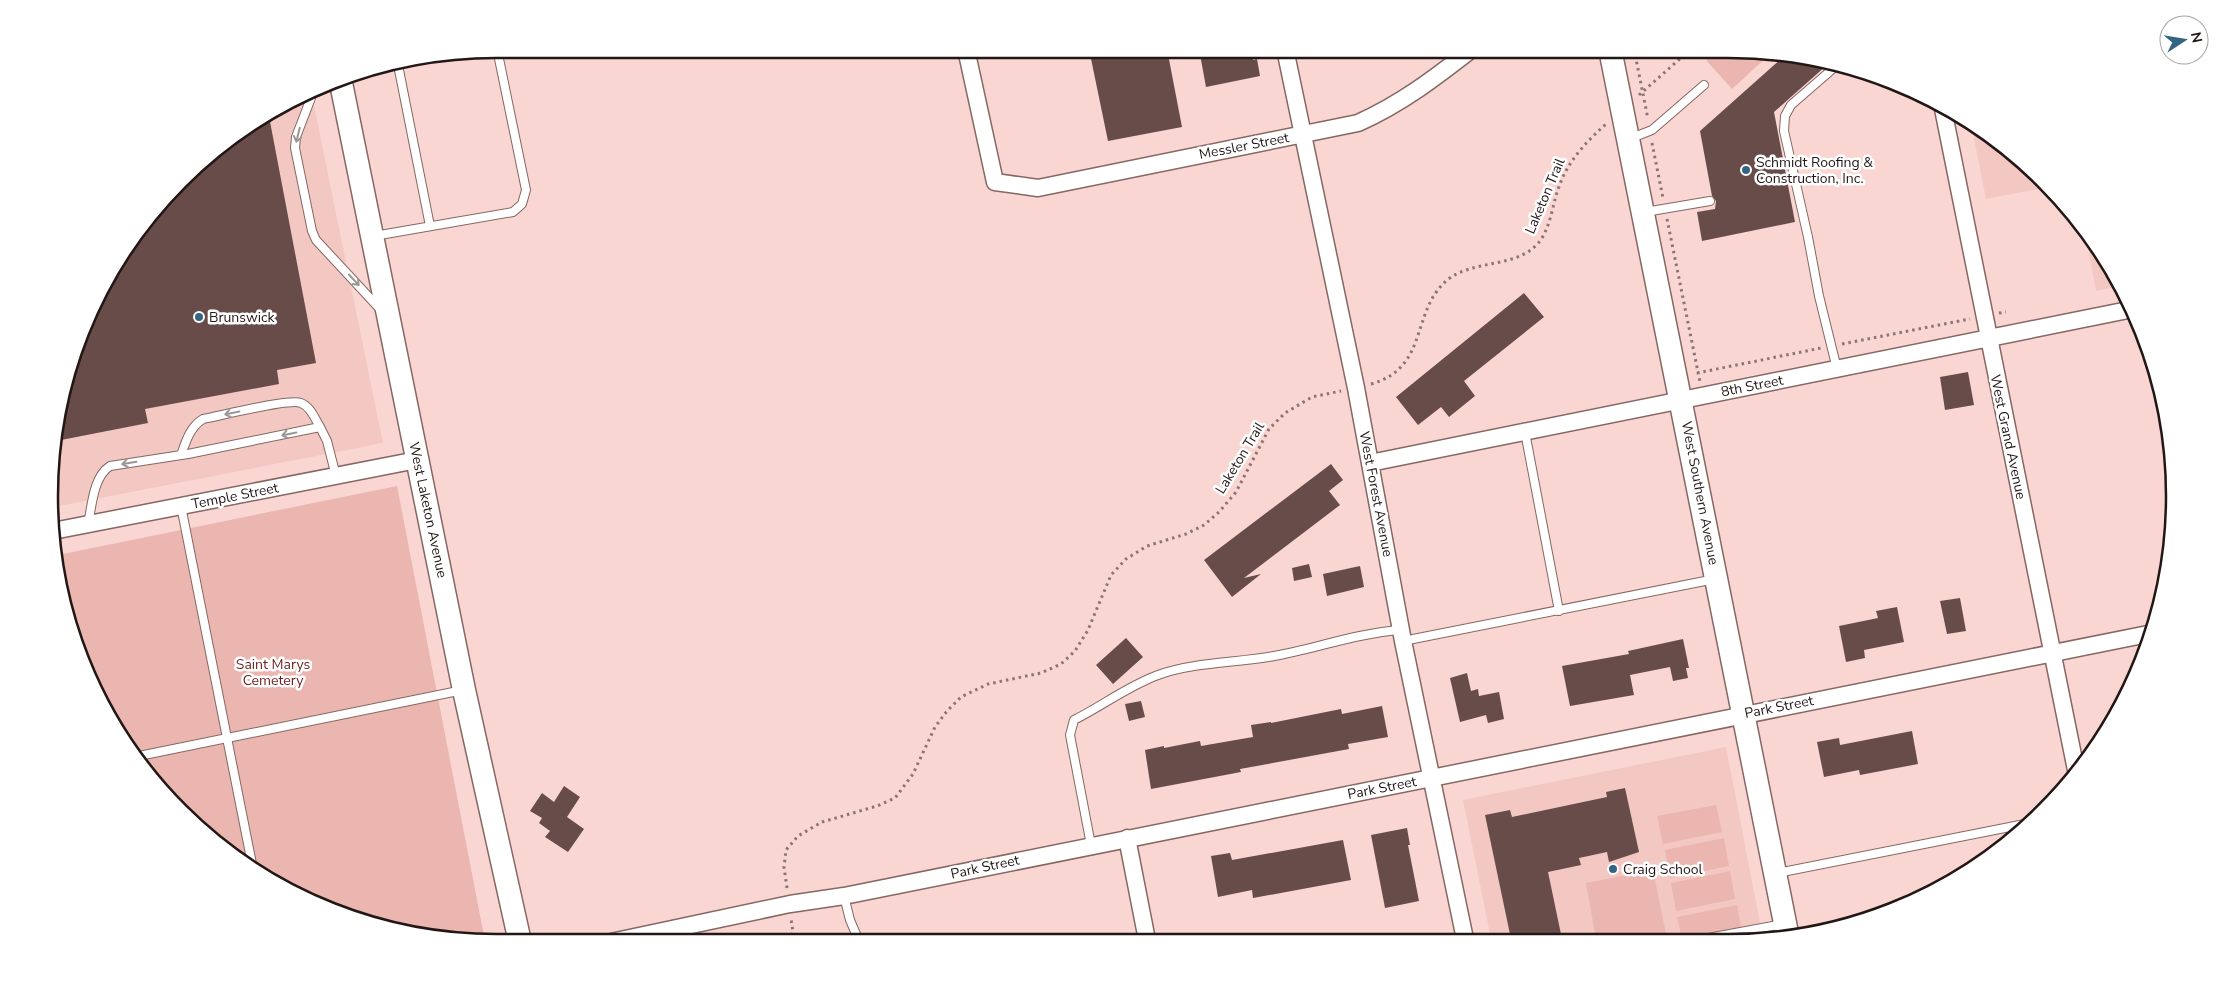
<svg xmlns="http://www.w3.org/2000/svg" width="2224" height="991" viewBox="0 0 2224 991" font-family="'Nunito Sans',sans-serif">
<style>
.built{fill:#f3c8c3}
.green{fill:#eab6af}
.building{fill:#684c49}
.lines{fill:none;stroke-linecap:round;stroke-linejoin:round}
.lane-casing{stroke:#856763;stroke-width:10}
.street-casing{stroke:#856763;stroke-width:19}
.secondary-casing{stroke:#856763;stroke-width:25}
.path{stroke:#8b7472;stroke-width:3;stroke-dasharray:2.5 4;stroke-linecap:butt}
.lane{stroke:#fff;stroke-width:8}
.street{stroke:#fff;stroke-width:16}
.secondary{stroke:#fff;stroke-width:22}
.oneway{stroke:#9c9796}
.poi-dot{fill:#336582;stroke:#fff;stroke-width:2}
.labels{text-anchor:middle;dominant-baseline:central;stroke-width:5;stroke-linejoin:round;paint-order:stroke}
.street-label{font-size:14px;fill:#231716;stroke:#fff}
.poi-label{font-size:14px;fill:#231716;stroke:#fff;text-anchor:start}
.park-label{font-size:14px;fill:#6d1f1c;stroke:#fff}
.rim{fill:none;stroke:#231716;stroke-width:2.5}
</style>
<rect width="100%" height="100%" fill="#f9d6d2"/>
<path class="built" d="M311,91L383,443L54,507L57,409L109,272L201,159L272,108Z
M1971,123L2023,160L2049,187L1986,199Z
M2084,225L2122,286L2096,291Z
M1726,747L1763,938L1491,939L1463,800Z"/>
<path class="green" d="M1719,49L1769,55L1732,89L1706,60Z
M397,486L485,941L352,918L272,883L201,832L108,719L73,639L53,556Z
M1716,805L1722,832L1663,844L1657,816Z
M1724,838L1729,866L1670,878L1665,850Z
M1653,870L1667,939H1596L1586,883Z
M1730,871L1735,899L1676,911L1671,883Z
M1737,905L1742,933L1713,939H1682L1677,917Z"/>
<path class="building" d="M1089,49H1167L1182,127L1108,141Z
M1199,49H1252L1253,60L1257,59L1260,76L1206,87Z
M1782,58L1827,65L1774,112L1795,222L1702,241L1697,212L1715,209L1716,201L1712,196L1700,131Z
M268,111L316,363L277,370L279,384L145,409L148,423L56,441L57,409L109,272L201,159Z
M1524,293L1544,317L1464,381L1475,396L1449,417L1441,407L1418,425L1396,397Z
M1968,372L1974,405L1945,410L1940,377Z
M1331,464L1343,480L1329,491L1340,505L1244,578L1261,574L1232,597L1204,560Z
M1309,564L1312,577L1294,581L1292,568Z
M1360,566L1364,587L1327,596L1323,574Z
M1960,598L1966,631L1947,634L1940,601Z
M1897,607L1904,642L1864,650L1865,658L1846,662L1839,626L1878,618L1876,611Z
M1126,638L1143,657L1113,684L1096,665Z
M1683,639L1689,668H1686L1688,678L1673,681L1670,667L1630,675L1634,695L1570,706L1562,666L1629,654L1628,651Z
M1467,673L1471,691L1478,689L1479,696L1499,692L1504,719L1488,723L1486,715L1460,722L1450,678Z
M1141,701L1145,717L1129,721L1125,704Z
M1382,706L1388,737L1348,744L1349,749L1240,769L1241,772L1151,789L1145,750L1164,746V748L1200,741L1201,746L1253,737L1251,725L1271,722V723L1341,709L1342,714Z
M1912,731L1918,764L1860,775L1859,770L1824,777L1817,742L1839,738L1840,745Z
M564,786L580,797L567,817L584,829L568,852L545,837L550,831L539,823L542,818L530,811L542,793L554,802Z
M1625,788L1639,852L1609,862L1607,852L1579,858L1581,865L1548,872L1562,939H1511L1485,815L1510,810L1512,817L1607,797L1606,792Z
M1407,828L1410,845H1408L1419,901L1385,908L1371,835Z
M1343,840L1351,880L1253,898L1252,890L1218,897L1211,856L1230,853L1232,860Z"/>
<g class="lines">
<defs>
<path id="lane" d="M398,65L430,226
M1836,66L1791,105L1785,116L1784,131L1808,237L1819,296L1837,369
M314,90L296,137L295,148L312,231L316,240L380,309
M1629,139L1652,130L1704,85
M1645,212L1710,201
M374,236L513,212L522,204L526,190L497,49
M2160,379V382
M1525,432L1559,611
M181,455C186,441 190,427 203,419C220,416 289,398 301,403C311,407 315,419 320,427
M181,506L253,869
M88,524C92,506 93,477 110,466L188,454L320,427L327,441L336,476
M1403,641L1715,579
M139,756L463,690
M1091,845L1070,735L1074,720C1102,706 1128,686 1158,675C1194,662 1236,663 1274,656C1317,648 1358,633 1401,630
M1777,873L2025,824
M844,896L850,920L859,941
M1703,939L1783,924"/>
<path id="street" d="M966,49L995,182L1038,188L1358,123C1401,104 1436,77 1472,49
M1285,49L1356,388L1403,641L1465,939
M1942,104L2076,770
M1370,463L2133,309
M53,531L417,460
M1127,838L1147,940
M611,942L790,904L844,896L2153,633"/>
<path id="secondary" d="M1610,49L1788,938
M340,78L464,690L520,942"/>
</defs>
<use href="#lane" class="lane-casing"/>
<use href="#street" class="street-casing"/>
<use href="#secondary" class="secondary-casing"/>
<path class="path" d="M1634,49L1648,119
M1639,95L1691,49
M1652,143L1663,198
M1667,219L1700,382
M1999,313L2006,312
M1842,344L1970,319
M1697,373L1821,348
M1371,384C1428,368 1411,315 1444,283C1470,257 1521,271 1542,238C1552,221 1553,201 1560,184C1569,160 1587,141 1606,124
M787,888L784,867L786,850L798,836L822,822L877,806L895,798L913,774L935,727L947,711L961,697L988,684L1041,673L1061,664L1075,651L1088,630L1111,575L1126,559L1147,546L1186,534L1204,525L1219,512L1236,492L1269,429L1285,413L1312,397L1341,391
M788,941L793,932L791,919"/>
<use href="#lane" class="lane"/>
<use href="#street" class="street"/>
<use href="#secondary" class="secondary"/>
</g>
<defs><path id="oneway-shaft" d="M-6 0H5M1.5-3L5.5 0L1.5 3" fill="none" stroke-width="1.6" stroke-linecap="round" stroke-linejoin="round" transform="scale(1.25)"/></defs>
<g class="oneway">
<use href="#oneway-shaft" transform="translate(298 135) rotate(104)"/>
<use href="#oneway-shaft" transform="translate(354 280) rotate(47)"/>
<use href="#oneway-shaft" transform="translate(232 413) rotate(169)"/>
<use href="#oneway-shaft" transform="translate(289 434) rotate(169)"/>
<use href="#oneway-shaft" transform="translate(129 463) rotate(171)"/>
</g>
<g class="poi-dot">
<circle cx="1746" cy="170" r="5"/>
<circle cx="199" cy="317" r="5"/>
<circle cx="1613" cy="869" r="5"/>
</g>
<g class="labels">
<g class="street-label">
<text transform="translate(1244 146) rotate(-11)">Messler Street</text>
<text transform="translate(1545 196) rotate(-67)">Laketon Trail</text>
<text transform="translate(1752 386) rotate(-11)">8th Street</text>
<text transform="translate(2008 437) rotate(78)">West Grand Avenue</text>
<text transform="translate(1240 458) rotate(-59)">Laketon Trail</text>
<text transform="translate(1700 493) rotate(79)">West Southern Avenue</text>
<text transform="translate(1376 494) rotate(79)">West Forest Avenue</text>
<text transform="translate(235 496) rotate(-11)">Temple Street</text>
<text transform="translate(428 510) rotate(78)">West Laketon Avenue</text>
<text transform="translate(1779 707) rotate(-11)">Park Street</text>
<text transform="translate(1382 788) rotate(-11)">Park Street</text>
<text transform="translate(985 867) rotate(-12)">Park Street</text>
</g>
<g class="poi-label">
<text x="1756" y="162">Schmidt Roofing &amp;<tspan x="1756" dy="16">Construction, Inc.</tspan></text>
<text x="209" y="317">Brunswick</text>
<text x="1623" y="869">Craig School</text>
</g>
<g class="park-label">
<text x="273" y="664">Saint Marys<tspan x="273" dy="16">Cemetery</tspan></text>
</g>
</g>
<path d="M0 0H2224V991H0ZM496 58H1728A438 438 0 0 1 2166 496V496A438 438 0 0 1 1728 934H496A438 438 0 0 1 58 496V496A438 438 0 0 1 496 58Z" fill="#fff" fill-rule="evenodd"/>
<path class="rim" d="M496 58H1728A438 438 0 0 1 2166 496V496A438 438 0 0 1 1728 934H496A438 438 0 0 1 58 496V496A438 438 0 0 1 496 58Z"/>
<g transform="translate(2184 40) rotate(78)"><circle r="24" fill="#ffffff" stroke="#a7a2a2"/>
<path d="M0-4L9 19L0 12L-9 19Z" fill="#336582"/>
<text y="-8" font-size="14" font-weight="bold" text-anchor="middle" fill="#231716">N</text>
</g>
</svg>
